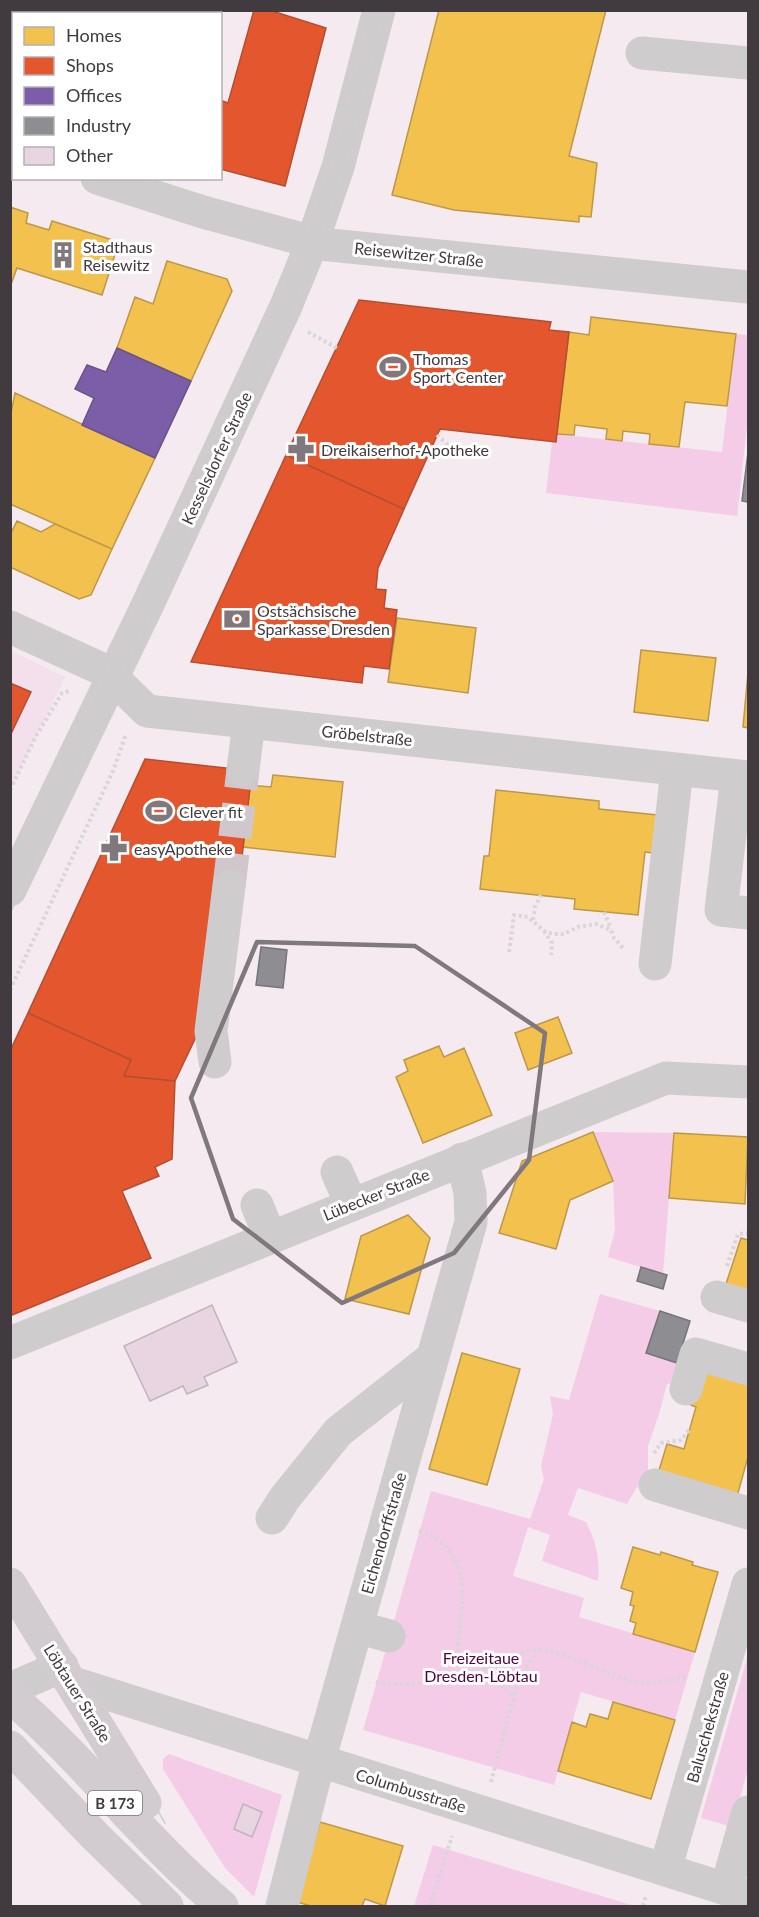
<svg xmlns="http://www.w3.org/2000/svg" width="759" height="1917" viewBox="0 0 759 1917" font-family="Lato,sans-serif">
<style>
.built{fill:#f3e0ec}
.green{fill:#f5cce7}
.homes{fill:#f2c14e;stroke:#bd9849;stroke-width:1.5}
.shops{fill:#e4572e;stroke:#b34e33;stroke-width:1.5}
.offices{fill:#7b5ea7;stroke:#6a5388;stroke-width:1.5}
.industry{fill:#8d8d92;stroke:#767479;stroke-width:1.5}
.building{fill:#e9d4e2;stroke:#bdb6ba;stroke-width:1.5}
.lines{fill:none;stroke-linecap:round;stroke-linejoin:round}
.minor-tunnel{stroke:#d0c7cc;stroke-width:33;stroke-dasharray:33 16;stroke-linecap:butt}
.path{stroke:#d9d6d8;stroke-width:4;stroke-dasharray:3 3;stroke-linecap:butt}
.minor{stroke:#cfccce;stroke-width:33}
.major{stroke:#d2ccd0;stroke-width:33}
.tram{stroke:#d0cdcf;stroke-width:1.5}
.marked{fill:none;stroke:#80787c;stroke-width:4.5;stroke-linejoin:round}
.labels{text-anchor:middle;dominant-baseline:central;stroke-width:6;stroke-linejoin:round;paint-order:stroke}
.shield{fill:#fff;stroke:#7a7578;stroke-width:1.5}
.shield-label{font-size:15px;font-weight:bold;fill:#413a3e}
.poi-label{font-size:16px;fill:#413a3e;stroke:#fff;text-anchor:start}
.street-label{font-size:16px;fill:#413a3e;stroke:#fff}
.park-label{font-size:16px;fill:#510340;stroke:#fff}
</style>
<rect width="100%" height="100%" fill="#f4eaf0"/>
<path class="built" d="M11,651L65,677L11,787Z"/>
<path class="green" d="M11,10H107V11L106,14H14L13,93L10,92Z
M736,334L748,335V418L737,516L546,493L552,442L556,441L557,434L722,452Z
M593,1132L674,1133L663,1274L608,1257L615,1230L613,1181Z
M600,1294L660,1311L646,1353L677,1363L670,1384H667L659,1414L648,1446V1477L637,1487L627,1504L578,1488L568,1515L586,1522C596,1541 600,1559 598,1581L542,1561L550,1535L528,1527L513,1576L584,1598L579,1617L695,1652L675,1720L581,1692L554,1785L363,1730L431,1491L530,1519L544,1479L541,1466L553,1414L550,1396L569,1400Z
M748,1655V1769L732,1827L701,1818Z
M169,1754L282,1795L254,1897L225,1868L163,1769V1759Z
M433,1845L635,1906H414Z"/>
<path class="homes" d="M439,10H606L569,156L597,163L591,217L579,216V222L454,210L392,195Z
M10,207L28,213L26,223L49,230L52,221L119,242L102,295L17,268L10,287Z
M167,261L227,279L232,291L191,381L117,348L135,297L153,304Z
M591,317L736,334L727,406L685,402L679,447L649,444L650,434L623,431L622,441L606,439L607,429L575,425L574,435L557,434L569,332L589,335Z
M15,393L155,458L112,549L10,504V418Z
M17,521L41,532L55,524L112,549L91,595L79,599L10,567V535Z
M397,618L476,628L468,693L388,682Z
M641,650L716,658L708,721L634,712Z
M748,673V728L743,727Z
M273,775L343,782L335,857L243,847L250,785L271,787Z
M496,790L599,801V809L657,815L653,853L645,852L638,915L574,909L575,899L480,889L484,856H489Z
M558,1017L572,1053L528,1070L515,1033Z
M439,1046L444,1057L464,1048L492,1115L423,1143L396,1077L408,1071L404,1060Z
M593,1132L613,1181L570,1200L556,1249L499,1233L522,1161Z
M674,1133L748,1137L745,1204L669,1198Z
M408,1215L430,1238L409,1314L345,1299L361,1236Z
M741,1238L748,1240V1297L724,1290Z
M462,1353L520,1369L487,1485L429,1469Z
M706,1365L748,1377V1457L736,1500L657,1477L667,1444L684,1449L696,1407L691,1405Z
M633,1547L660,1555L661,1552L693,1562L692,1565L718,1572L695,1652L633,1634L636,1623L630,1621L634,1606L630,1605L633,1592L621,1588Z
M613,1702L675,1720L651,1799L558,1771L572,1722L586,1727L590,1714L608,1719Z
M320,1822L403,1846L385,1906L365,1899L362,1906H311L297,1902Z"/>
<path class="shops" d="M254,10H269L326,28L285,186L220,169V100L228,103Z
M359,300L551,322L549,330L569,332L556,442L440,429L404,509L286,455Z
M286,455L404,509L378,568L376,589L386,590L384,608L397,610L389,669L364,666L362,683L191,662Z
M10,683L31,692L10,736Z
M145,759L252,771L238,891L207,1014L175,1081L124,1076L131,1060L28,1013Z
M28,1013L131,1060L124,1076L175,1081L172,1159L155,1167L159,1176L122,1191L151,1258L10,1316V1051Z"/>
<path class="offices" d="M117,348L191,381L155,458L82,425L94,398L75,389L87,365L106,372Z"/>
<path class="industry" d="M748,452V502L742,501Z
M261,947L287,950L283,988L256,985Z
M641,1267L667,1275L663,1289L637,1281Z
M660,1311L690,1321L677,1363L646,1353Z"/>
<path class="building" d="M212,1305L237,1362L204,1377L208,1385L187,1394L183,1386L150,1401L124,1346Z
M243,1804L262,1812L252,1837L234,1829Z"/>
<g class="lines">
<path class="minor-tunnel" d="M229,886L243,770"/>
<path class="path" d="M308,332L337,348
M437,435L450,447
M10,790L36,736L62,693L69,691
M604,912L611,929
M533,920L535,907L541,895
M544,931L552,943L551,955
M509,952L514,915L528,917L544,931L553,934H564L578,927L596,924L611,930L614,938L623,948
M10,990L113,771L126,734
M727,1266L738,1234L748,1233
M654,1453L661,1443L681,1440L690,1429
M419,1531C433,1535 440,1540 449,1551C468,1575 462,1605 459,1633C458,1641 457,1653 461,1661C463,1665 466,1668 469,1672
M484,1668L513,1697
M376,1682C413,1688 449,1680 484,1668C501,1662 518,1651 536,1650C563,1649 608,1676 637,1682C652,1686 672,1679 687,1677
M491,1782L519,1678L534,1656L535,1650
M430,1906L452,1836
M643,1906L646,1896"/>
<path class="minor" d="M642,53L748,63
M10,151L14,152
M97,178L203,212L320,244L748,287
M10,627L106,671L147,711L748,777
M243,770L249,722
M737,776L721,910L748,913
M10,890L148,604L286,306L312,243L338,167L379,10
M655,964L677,770
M215,1062L211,1031L229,886
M337,1172L351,1204
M257,1205L270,1237
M717,1297L748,1306
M10,1343L666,1078L748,1082
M686,1389L696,1354L748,1369
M655,1485L748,1513
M272,1518L284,1499L338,1432L432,1358
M357,1627L389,1636
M73,1683L748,1896
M10,1689L62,1666
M665,1870L748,1584
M726,1889L748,1812
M282,1906L319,1761L471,1222L470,1193L462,1159"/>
<path class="major" d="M10,1584L145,1803
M10,1696C86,1762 146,1842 222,1906
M10,1747L96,1837L167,1906"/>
<path class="tram" d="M10,869L106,671L303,241L332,161L371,10
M10,914L292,310L320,244L348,157L385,10
M10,1569L85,1687L165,1823
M10,1599L123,1782"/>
</g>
<path class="marked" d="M257,942L415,946L545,1033L529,1160L454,1253L342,1303L233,1219L191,1098Z"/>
<defs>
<symbol id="building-bare" viewBox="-9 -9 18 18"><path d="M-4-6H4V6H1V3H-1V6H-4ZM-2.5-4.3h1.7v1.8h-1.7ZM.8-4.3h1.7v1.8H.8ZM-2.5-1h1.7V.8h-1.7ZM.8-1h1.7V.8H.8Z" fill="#80787c" stroke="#fff" stroke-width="2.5" paint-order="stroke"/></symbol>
<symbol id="stadium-bare" viewBox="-9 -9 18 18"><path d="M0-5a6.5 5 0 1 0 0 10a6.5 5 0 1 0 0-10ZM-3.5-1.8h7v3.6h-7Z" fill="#80787c" stroke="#fff" stroke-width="2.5" paint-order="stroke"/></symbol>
<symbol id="pharmacy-bare" viewBox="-9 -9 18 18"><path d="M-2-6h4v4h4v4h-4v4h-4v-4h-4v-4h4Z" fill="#80787c" stroke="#fff" stroke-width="2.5" paint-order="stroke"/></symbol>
<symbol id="bank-bare" viewBox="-9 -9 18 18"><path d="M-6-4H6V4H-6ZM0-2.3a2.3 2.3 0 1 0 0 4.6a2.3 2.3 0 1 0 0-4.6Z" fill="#80787c" stroke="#fff" stroke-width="2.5" paint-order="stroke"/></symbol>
</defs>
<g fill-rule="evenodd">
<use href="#building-bare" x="44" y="236" width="38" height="38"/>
<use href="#stadium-bare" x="374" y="348" width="38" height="38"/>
<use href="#pharmacy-bare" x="282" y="430" width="38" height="38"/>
<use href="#bank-bare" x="218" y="600" width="38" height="38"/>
<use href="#stadium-bare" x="140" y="792" width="38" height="38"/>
<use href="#pharmacy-bare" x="95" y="829" width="38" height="38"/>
</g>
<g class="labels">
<rect class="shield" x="88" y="1791" width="54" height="24" rx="4.5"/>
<g class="shield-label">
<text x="115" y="1803">B 173</text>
</g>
<g class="poi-label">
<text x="83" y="246">Stadthaus<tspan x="83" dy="18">Reisewitz</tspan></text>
<text x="413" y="358">Thomas<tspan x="413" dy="18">Sport Center</tspan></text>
<text x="321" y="449">Dreikaiserhof-Apotheke</text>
<text x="257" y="610">Ostsächsische<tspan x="257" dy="18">Sparkasse Dresden</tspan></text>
<text x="179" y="811">Clever fit</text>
<text x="134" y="848">easyApotheke</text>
</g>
<g class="street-label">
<text transform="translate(419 254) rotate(6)">Reisewitzer Straße</text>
<text transform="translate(216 458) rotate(-65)">Kesselsdorfer Straße</text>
<text transform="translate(367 735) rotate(6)">Gröbelstraße</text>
<text transform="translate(376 1194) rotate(-22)">Lübecker Straße</text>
<text transform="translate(383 1533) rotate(-74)">Eichendorffstraße</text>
<text transform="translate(78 1693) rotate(58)">Löbtauer Straße</text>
<text transform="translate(707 1727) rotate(-74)">Baluschekstraße</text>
<text transform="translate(411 1790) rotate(17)">Columbusstraße</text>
</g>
<g class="park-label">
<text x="481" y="1657">Freizeitaue<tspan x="481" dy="18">Dresden-Löbtau</tspan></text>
</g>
</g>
<rect width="759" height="1917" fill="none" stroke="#413a3e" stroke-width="24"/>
<rect x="12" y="12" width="210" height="168" fill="#ffffff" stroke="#b3b0b2" stroke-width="1.5"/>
<rect x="24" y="27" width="30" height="18" fill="#f2c14e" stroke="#b3b0b2" stroke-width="1.5"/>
<text x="66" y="42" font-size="18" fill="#413a3e">Homes</text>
<rect x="24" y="57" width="30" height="18" fill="#e4572e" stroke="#b3b0b2" stroke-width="1.5"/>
<text x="66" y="72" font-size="18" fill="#413a3e">Shops</text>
<rect x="24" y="87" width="30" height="18" fill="#7b5ea7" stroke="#b3b0b2" stroke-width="1.5"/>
<text x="66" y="102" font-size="18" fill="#413a3e">Offices</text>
<rect x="24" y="117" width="30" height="18" fill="#8d8d92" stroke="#b3b0b2" stroke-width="1.5"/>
<text x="66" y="132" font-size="18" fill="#413a3e">Industry</text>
<rect x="24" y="147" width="30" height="18" fill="#e9d4e2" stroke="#b3b0b2" stroke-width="1.5"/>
<text x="66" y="162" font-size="18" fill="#413a3e">Other</text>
</svg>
